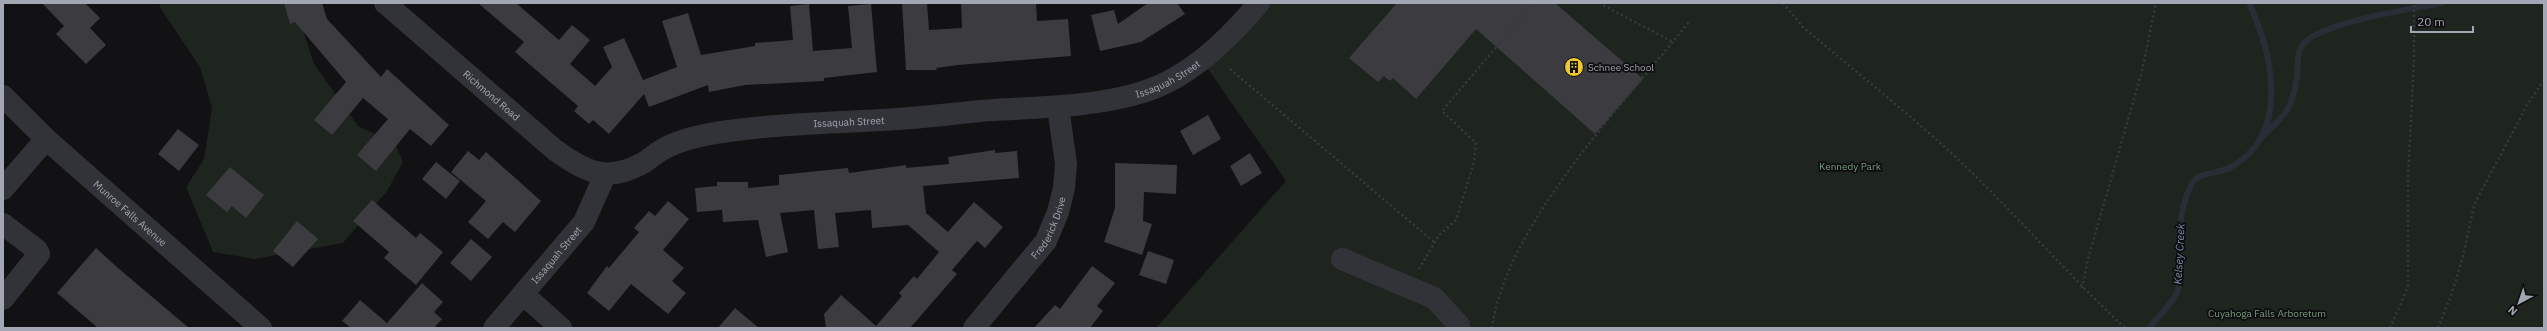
<svg xmlns="http://www.w3.org/2000/svg" width="2547" height="331" viewBox="0 0 2547 331" font-family="'IBM Plex Sans',sans-serif">
<style>
.green{fill:#1e251f}
.lines{fill:none;stroke-linecap:round;stroke-linejoin:round}
.stream{stroke:#282e36;stroke-width:6}
.building{fill:#3c3b40}
.path{stroke:#38393f;stroke-width:2.5;stroke-dasharray:2 3;stroke-linecap:butt}
.minor{stroke:#323338;stroke-width:22}
.labels{text-anchor:middle;dominant-baseline:central;stroke-width:3.5;stroke-linejoin:round;paint-order:stroke}
.poi-label{font-size:10px;fill:#a3a6b3;stroke:#0d0c0e;text-anchor:start}
.street-label{font-size:10px;fill:#a3a6b3;stroke:#0d0c0e}
.park-label{font-size:10px;fill:#7a9e81;stroke:#0d0c0e}
.water-label{font-size:11px;font-style:italic;fill:#7a8fae;stroke:#0d0c0e}
</style>
<rect width="100%" height="100%" fill="#121113"/>
<path class="green" d="M161,3H294L314,64L358,126L395,143L403,162L387,191L343,243L255,259L213,252L186,187L204,159L212,108L200,67L159,6Z
M1259,3H2544V328H1156L1286,181L1201,59Z"/>
<g class="lines">
<path class="stream" d="M2262,137C2286,114 2293,109 2297,76C2298,68 2297,57 2300,49C2310,23 2413,9 2442,3
M2149,328C2158,316 2176,301 2179,286C2180,279 2178,269 2178,262C2179,235 2179,212 2190,187C2196,171 2215,175 2229,168C2291,136 2273,55 2249,3"/>
</g>
<path class="building" d="M42,3H85L100,18L90,28L106,45L86,64L56,34L64,26Z
M284,3H322L327,19L381,77L387,69L449,125L431,146L410,129L376,171L357,155L388,119L363,98L332,135L314,120L346,82L295,22L290,24Z
M478,3H516L559,40L572,25L590,40L570,64L595,86L612,67L603,47L624,38L643,80L677,67L662,21L688,13L701,55L755,46V43L793,40L790,6L809,4L813,51L852,48L848,6L871,4L877,72L824,78V81L745,85L709,92L708,85L649,107L644,94L609,134L593,120L589,124L574,111L578,106L515,52L524,42Z
M902,3H927L929,30L962,28L961,3H1036L1037,21L1068,19L1071,56L958,65L936,68L937,70H906Z
M1148,3H1177L1185,14L1141,42L1100,51L1091,15L1114,10L1118,24Z
M1397,3H1555L1643,79L1595,134L1476,29L1416,99L1393,78L1390,81L1384,76L1378,82L1349,58Z
M1208,115L1221,139L1193,155L1180,131Z
M178,129L199,145L179,171L158,154Z
M995,150V153L1017,151L1019,178L923,186L926,213L948,232L974,202L1003,227L985,248L977,241L952,270L957,274L910,328H826L824,314L841,295L876,326L902,296L899,293L914,276L917,279L939,252L908,225L872,228L871,210L835,213L839,247L818,249L814,210L780,213L788,252L766,257L758,220L723,222L722,210L697,212L695,188L717,186V182H748V188L779,185V175L848,168L849,173L906,165V168L949,164L948,157Z
M468,151L479,160L486,152L541,201L515,232L503,222L488,239L468,222L486,201L451,172Z
M1250,153L1262,173L1241,186L1230,166Z
M436,162L460,181L446,199L422,179Z
M1115,163L1177,165L1176,194L1144,192L1143,221L1152,224L1142,255L1104,242L1115,208Z
M230,167L264,195L246,218L232,206L227,212L206,195Z
M372,200L416,238L420,233L443,252L416,285L384,258L389,252L353,221Z
M668,201L689,219L663,250L684,268L672,281L686,293L668,314L631,284L609,311L587,293L607,266L609,268L639,232L634,228L649,211L655,216Z
M297,221L318,239L293,267L273,251Z
M471,239L492,257L471,281L450,263Z
M96,248L118,268L189,328H98L57,293Z
M1148,251L1174,260L1166,284L1139,275Z
M1092,266L1115,283L1097,306L1103,311L1090,328H1034L1055,305L1060,309Z
M422,283L443,302L434,312L442,319L434,328H351L342,321L360,300L387,323Z
M735,308L759,328H718Z"/>
<g class="lines">
<path class="path" d="M1599,3L1673,42
M1783,3L1803,27C1851,68 1902,108 1948,150C2010,207 2064,271 2125,328
M1230,69L1434,242
M1419,269L1439,235L1456,220L1474,162L1476,143L1442,111L1534,3
M2082,288L2088,259L2142,71L2156,3
M1492,328C1506,225 1625,102 1689,22
M2390,328L2408,287V178L2414,59V3
M2438,328L2451,296L2463,257L2474,205L2527,105L2544,80"/>
<g class="minor">
<path id="s1" d="M385,3L555,150C584,171 606,183 641,164C648,161 653,155 660,151C679,139 706,134 729,131C789,122 849,123 910,118C938,116 965,112 993,110C1040,107 1090,107 1136,94C1186,81 1227,41 1259,3"/>
<path id="s2" d="M3,96L46,139L261,328"/>
<path d="M3,189L46,139"/>
<path d="M3,224L37,250L39,254L3,299"/>
<path d="M1342,259L1434,298L1459,325V328"/>
<path d="M523,294L561,328"/>
<path id="s3" d="M494,328L584,222L605,175"/>
<path id="s4" d="M974,328L1046,241L1058,212L1064,188L1066,164L1058,107"/>
</g>
</g>
<defs>
<symbol id="building-disc" viewBox="-11 -11 22 22"><circle r="9.5" fill="#eec82e" stroke="#0d0c0e"/><path d="M-4-6H4V6H1V3H-1V6H-4ZM-2.5-4.3h1.7v1.8h-1.7ZM.8-4.3h1.7v1.8H.8ZM-2.5-1h1.7V.8h-1.7ZM.8-1h1.7V.8H.8Z" fill="#111"/></symbol>
</defs>
<g fill-rule="evenodd">
<use href="#building-disc" x="1563" y="56" width="22" height="22"/>
</g>
<g class="labels">
<g class="poi-label">
<text x="1588" y="67">Schnee School</text>
</g>
<g class="street-label">
<text stroke="none"><textPath href="#s1" startOffset="858">Issaquah Street</textPath></text>
<text stroke="none"><textPath href="#s1" startOffset="141">Richmond Road</textPath></text>
<text stroke="none"><textPath href="#s1" startOffset="534">Issaquah Street</textPath></text>
<text stroke="none"><textPath href="#s2" startOffset="173">Munroe Falls Avenue</textPath></text>
<text stroke="none"><textPath href="#s4" startOffset="126">Frederick Drive</textPath></text>
<text stroke="none"><textPath href="#s3" startOffset="96">Issaquah Street</textPath></text>
</g>
<g class="park-label">
<text x="1850" y="166">Kennedy Park</text>
<text x="2267" y="313">Cuyahoga Falls Arboretum</text>
</g>
<g class="water-label">
<text transform="translate(2179 254) rotate(-87)">Kelsey Creek</text>
</g>
</g>
<rect width="2547" height="331" fill="none" stroke="#a3a6b3" stroke-width="8"/>
<g transform="translate(2519 303) rotate(220)" stroke="#0d0c0e" stroke-width="3" paint-order="stroke">
<path d="M0-3L7 15L0 10L-7 15Z" fill="#a3a6b3"/>
<text y="-6" font-size="11" font-weight="bold" text-anchor="middle" fill="#a3a6b3">N</text>
</g>
<path d="M2411 26v6h62v-6" fill="none" stroke="#a3a6b3" stroke-width="2"/>
<text x="2417" y="26" font-size="12" fill="#a3a6b3" stroke="#0d0c0e" stroke-width="3" paint-order="stroke">20 m</text>
</svg>
